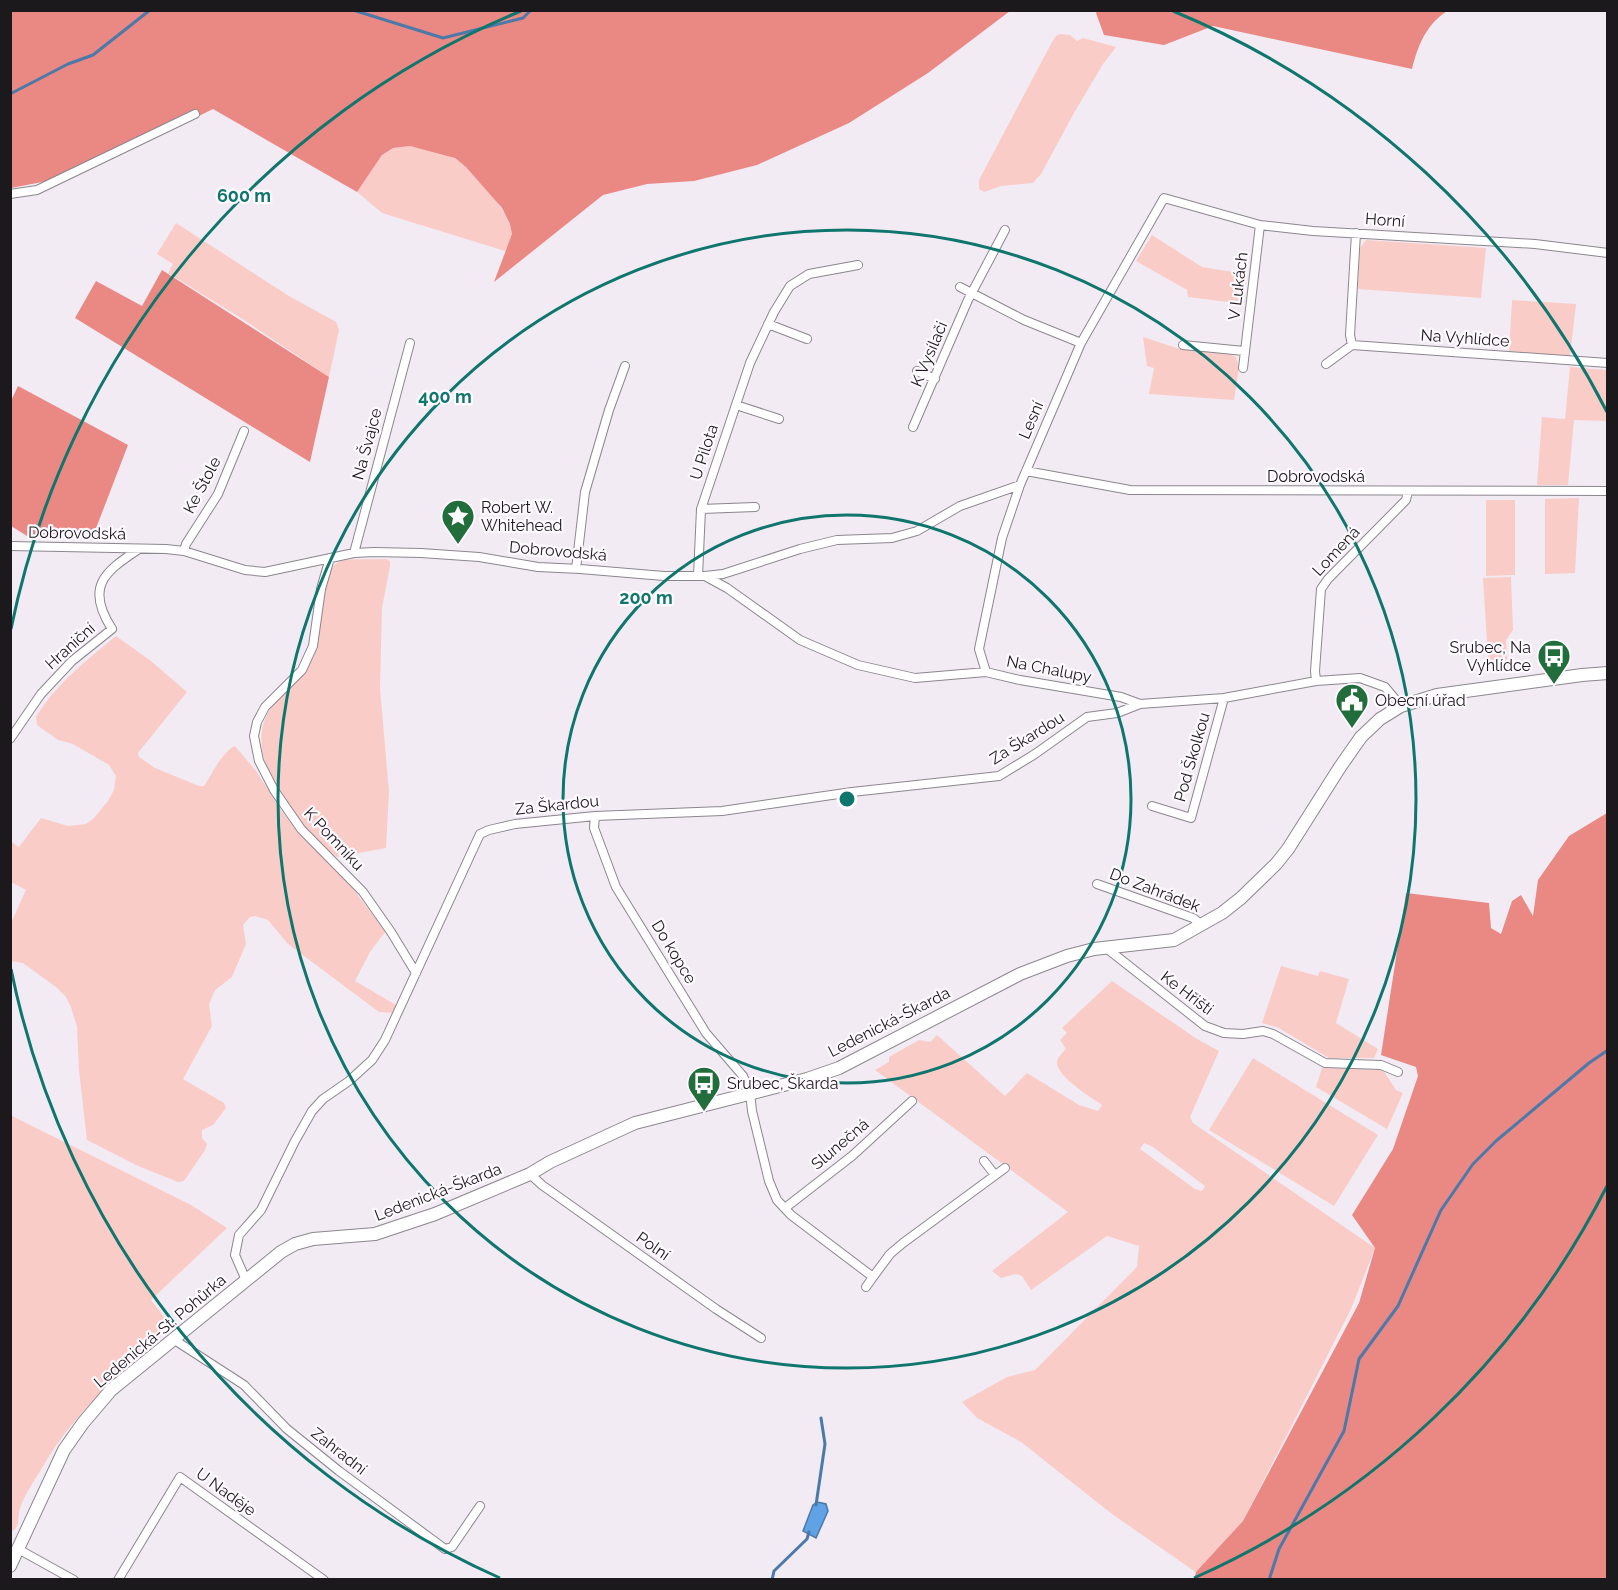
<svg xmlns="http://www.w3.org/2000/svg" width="1618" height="1590" viewBox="0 0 1618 1590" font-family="Raleway,sans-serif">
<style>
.green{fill:#faccc8;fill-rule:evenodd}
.forest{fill:#ea8884}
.water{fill:#60a2e5;stroke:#4b79a9;stroke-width:1.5}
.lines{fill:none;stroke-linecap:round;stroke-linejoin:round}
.stream{stroke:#4b79a9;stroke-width:3}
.minor-casing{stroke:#8c868e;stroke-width:10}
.secondary-casing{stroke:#8c868e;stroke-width:14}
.minor{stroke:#fff;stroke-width:8}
.secondary{stroke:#fff;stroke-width:12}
.ring{fill:none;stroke:#0f766e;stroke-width:3}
.labels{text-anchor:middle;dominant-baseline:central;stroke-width:4.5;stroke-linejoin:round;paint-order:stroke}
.street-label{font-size:16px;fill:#1b191c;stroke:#fefaff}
.poi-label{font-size:16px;fill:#1b191c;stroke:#fefaff;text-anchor:start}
.centre{fill:#0f766e;stroke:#fefaff;stroke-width:3}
.ring-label{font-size:18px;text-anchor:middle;font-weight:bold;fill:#0f766e;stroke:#fefaff;stroke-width:4.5;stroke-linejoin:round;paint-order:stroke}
</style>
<rect width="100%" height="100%" fill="#f2ebf4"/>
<path class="green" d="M1060,34L1070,35L1077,41L1083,38L1116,47L1103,64L1074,113L1041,174L1033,183L1001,186L984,192L979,189V180L1052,42L1056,36Z
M410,146C425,150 443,152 456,159C471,167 513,216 512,234C512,239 508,246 505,251L382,213L357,192L382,155L393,148Z
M176,223L289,296L336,322L339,330L329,377L244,320L168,273L173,264L157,254Z
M1152,235L1202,267L1246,274L1244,304L1188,297L1187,290L1136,261Z
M1366,240L1486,248L1481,298L1358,289L1360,248Z
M1512,300L1576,304L1570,356L1509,351Z
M1143,337L1180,349L1232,355L1236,357L1239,368L1234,400L1149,394L1154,368L1147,366Z
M1570,367L1607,370V421L1574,420L1568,485H1537L1542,417L1565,419Z
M1579,498L1575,573L1545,574V499Z
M1486,500H1515V575L1486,576Z
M386,559L390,561V566L382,608L380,688L389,792L386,848L337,857C301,833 243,760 267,715C278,694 302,682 312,659C322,639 318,567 341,561C354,558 372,560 386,559Z
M1511,577L1513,630L1506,640L1508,671L1488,658L1483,578Z
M116,636L151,661L187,692L138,753L139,757L155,768L199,786H204C212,774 222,752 235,746L256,771L281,810L298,833L351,886L384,930L385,932L370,952L355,981L396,1005L394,1013L379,1012L288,944L268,920L255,916L250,917L243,925L246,944L232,977L215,990L209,1004L212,1026L183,1079L224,1103L226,1108L213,1125L202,1130V1138L207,1144L205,1150L184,1181L178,1182L138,1166L87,1140L79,1070L77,1027L71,1007L66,997L56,987L23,963L11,961V923L26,890L11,882L10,841L19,847L41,818L68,826L86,824L94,818L108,801L114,790L116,776L109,765L73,744L58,740L37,725L36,717C56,684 87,660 116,636Z
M1281,966L1318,976L1320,971L1349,979L1336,1023L1378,1049L1374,1058H1329L1277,1027L1262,1023Z
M1112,981L1197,1039L1219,1051L1190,1117L1193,1123L1375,1248L1351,1309L1243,1521L1197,1573L1112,1514L1021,1442L977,1418L962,1402L1007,1377L1035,1370L1137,1267L1139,1246L1107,1236L1031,1290L1022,1276L1016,1274L1001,1278L992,1271L1068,1212L875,1070L889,1062V1057L919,1040L930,1042L937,1035L1005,1096L1027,1073L1079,1105L1098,1111L1102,1105C1091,1097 1055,1076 1057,1061C1058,1057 1063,1052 1066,1049L1060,1040L1067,1033L1062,1028ZM1144,1143L1153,1147L1205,1186L1202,1191L1195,1189L1140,1149Z
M1253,1058L1378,1135L1334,1206L1209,1130Z
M1322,1068L1383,1070L1396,1090L1403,1093L1387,1129L1316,1087Z
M10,1115L191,1205L227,1228L151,1300L171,1326C122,1373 77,1408 42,1468C34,1481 25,1494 20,1508C17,1518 21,1527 11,1532Z"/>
<path class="forest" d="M1098,10H1447V11C1426,25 1418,45 1412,69L1213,26L1164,45L1104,35L1096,13Z
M11,11H1010L928,73L849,123L757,165L694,181L647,184L603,195L494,282L512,234L510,224L502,208L466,167L455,158L410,146L393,148L382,155L357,192L213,109L120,155L118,154L58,179L11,188Z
M162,270L329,377L310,462L75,318L96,281L142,306Z
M18,386L128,445L95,531L27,536L11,526V401Z
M1607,813V1579H1194L1196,1572L1243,1521L1359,1303L1375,1248L1352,1215L1393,1149L1418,1076L1416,1067L1381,1055L1406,893L1489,903L1491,928L1501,934L1512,901L1521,895L1533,916L1538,880L1569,836Z"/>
<path class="water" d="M817,1502L826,1504L828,1511L816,1538L803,1531L813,1505Z"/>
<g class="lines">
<path class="stream" d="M353,10L443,38L523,18L531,10
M10,94L68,64L93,55L150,10
M816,1505L825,1444L821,1418
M772,1580L774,1571L807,1539L809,1532
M1269,1580L1279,1549L1344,1431L1359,1359L1398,1306L1441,1210L1473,1164L1496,1141L1589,1063L1608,1050"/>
<defs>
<path id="minor" d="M10,194L37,190L195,114
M960,287L1024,320L1081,343
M768,324L807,339
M1183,345L1244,351
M1352,345L1350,335L1356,233
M1326,364L1352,345L1608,363
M1243,368L1260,225
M917,371L935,379
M736,405L779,419
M913,427L968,300L1005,230
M1026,471L1130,490L1608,491
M701,509L755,507
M10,546L166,549L184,551L245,570L265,572L354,553L374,552L421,553L479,557L538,567L580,569L664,576H705L723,574L800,549L837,540L892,538L917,531L960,506L1020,485
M184,551L186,544L218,494L244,431
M354,553L410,343
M330,558L321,589L313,646L302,670L265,707L257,722L254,736L259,761L274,790L301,829L363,892L391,932L416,973
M576,569L585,492L609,410L625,366
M698,576L701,509L750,363L774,312L790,286L809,274L858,265
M705,576L727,588L800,640L858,665L915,678L986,672L1020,680L1121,697L1140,704L1224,698L1316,681L1360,678L1385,687L1401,706
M986,672L979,649L1002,538L1020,485L1081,343L1164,198L1260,225L1313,231L1535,244L1608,253
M1316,681L1315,671L1321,589L1328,579L1406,500L1408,491
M10,739L41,694L72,661L112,629C85,587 104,572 139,549
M1152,806L1191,818L1224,698
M595,816L594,828L616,887L706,1033L743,1076L750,1092L752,1111L769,1181L777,1200L791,1215L873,1277L890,1254L903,1243L1005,1168
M1097,884L1193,918L1202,925
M1105,947L1205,1026L1224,1033L1243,1034L1263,1031L1273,1034L1325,1063L1381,1065L1398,1072
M984,1161L995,1175
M530,1174L542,1185L716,1309L761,1338
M785,1208L852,1156L912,1101
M246,1280L235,1255L239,1235L261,1210L295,1141L312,1111L323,1099L349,1081L372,1060L385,1040L480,834L489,830L515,824L595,816L722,811L852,792L999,776L1035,754L1087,717L1117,713L1140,704
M866,1287L873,1277
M173,1339L244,1385L287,1429L339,1471L445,1549L452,1547L480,1506
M18,1549L74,1580
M118,1580L180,1477L324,1580"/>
<path id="secondary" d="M10,1566L64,1450L83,1423L111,1390L281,1252L295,1244L313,1239L375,1234L435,1214L530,1174L550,1162L635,1123L807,1079L839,1068L1020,974L1067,956L1094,949L1174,940L1222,913L1241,898L1276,864L1288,849L1340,767L1361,737L1380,719L1401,706L1437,695L1582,675L1608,673"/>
</defs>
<use href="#minor" class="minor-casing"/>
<use href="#secondary" class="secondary-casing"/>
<use href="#minor" class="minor"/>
<use href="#secondary" class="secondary"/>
</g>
<g class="ring">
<circle cx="847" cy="799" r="284"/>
<circle cx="847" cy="799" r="569"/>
<path d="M1607 1186A853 853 0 0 1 1194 1578M500 1578A853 853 0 0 1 11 969M11 629A853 853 0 0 1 521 11M1173 11A853 853 0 0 1 1607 412"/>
</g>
<defs>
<symbol id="sight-pin" viewBox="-11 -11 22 30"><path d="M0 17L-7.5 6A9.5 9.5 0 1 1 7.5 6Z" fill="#216d3b" stroke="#fefaff"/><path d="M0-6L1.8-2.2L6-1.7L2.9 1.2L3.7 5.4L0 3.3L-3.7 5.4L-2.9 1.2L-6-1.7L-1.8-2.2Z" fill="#fff"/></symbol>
<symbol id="bus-pin" viewBox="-11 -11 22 30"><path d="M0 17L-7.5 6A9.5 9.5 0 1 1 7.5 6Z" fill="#216d3b" stroke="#fefaff"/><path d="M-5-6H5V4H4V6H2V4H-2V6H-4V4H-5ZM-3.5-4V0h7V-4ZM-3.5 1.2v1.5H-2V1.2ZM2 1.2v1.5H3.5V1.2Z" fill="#fff"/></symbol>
<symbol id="civic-pin" viewBox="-11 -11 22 30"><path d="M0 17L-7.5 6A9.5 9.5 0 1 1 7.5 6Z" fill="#216d3b" stroke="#fefaff"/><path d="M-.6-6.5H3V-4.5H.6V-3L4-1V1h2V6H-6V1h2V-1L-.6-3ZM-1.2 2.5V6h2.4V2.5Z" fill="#fff"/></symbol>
</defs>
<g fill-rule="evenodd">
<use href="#sight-pin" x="439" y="497" width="38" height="52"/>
<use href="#bus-pin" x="1535" y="637" width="38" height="52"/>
<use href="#civic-pin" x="1333" y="681" width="38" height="52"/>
<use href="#bus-pin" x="685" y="1064" width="38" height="52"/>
</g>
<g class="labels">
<g class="street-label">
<text transform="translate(1385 220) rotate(4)">Horní</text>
<text transform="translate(1238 286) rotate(-83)">V Lukách</text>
<text transform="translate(1465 338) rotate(4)">Na Vyhlídce</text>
<text transform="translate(929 354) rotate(-67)">K Vysílači</text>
<text transform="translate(1031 420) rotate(-67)">Lesní</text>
<text transform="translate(367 444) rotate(-75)">Na Švajce</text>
<text transform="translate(704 452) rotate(-72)">U Pilota</text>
<text x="1316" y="476">Dobrovodská</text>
<text transform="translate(202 485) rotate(-62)">Ke Štole</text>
<text transform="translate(77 533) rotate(1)">Dobrovodská</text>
<text transform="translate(558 551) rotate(5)">Dobrovodská</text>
<text transform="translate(1336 551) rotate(-47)">Lomená</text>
<text transform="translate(70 646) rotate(-42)">Hraniční</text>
<text transform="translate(1049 669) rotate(11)">Na Chalupy</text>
<text transform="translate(1027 738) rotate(-32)">Za Škardou</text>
<text transform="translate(1192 757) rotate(-74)">Pod Školkou</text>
<text transform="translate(557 805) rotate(-6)">Za Škardou</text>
<text transform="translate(334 839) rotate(47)">K Pomníku</text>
<text transform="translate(1155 890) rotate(21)">Do Zahrádek</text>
<text transform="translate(674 952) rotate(59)">Do kopce</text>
<text transform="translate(1187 993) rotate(37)">Ke Hřišti</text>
<text transform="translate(889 1022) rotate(-27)">Ledenická-Škarda</text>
<text transform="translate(840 1144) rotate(-40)">Slunečná</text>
<text transform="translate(438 1192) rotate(-21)">Ledenická-Škarda</text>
<text transform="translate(653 1246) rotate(35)">Polní</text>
<text transform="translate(160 1331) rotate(-40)">Ledenická-St. Pohůrka</text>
<text transform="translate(339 1451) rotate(38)">Zahradní</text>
<text transform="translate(226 1492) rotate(36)">U Naděje</text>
</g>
<g class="poi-label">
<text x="481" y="507">Robert W.<tspan x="481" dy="18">Whitehead</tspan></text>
<text x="1531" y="647" text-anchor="end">Srubec, Na<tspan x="1531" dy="18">Vyhlídce</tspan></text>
<text x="1375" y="700">Obecní úřad</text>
<text x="727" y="1083">Srubec, Škarda</text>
</g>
</g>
<circle cx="847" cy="799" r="9" class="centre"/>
<g class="ring-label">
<text x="244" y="202">600 m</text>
<text x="445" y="403">400 m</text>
<text x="646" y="604">200 m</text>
</g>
<rect width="1618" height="1590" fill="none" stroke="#1b191c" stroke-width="24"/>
</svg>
